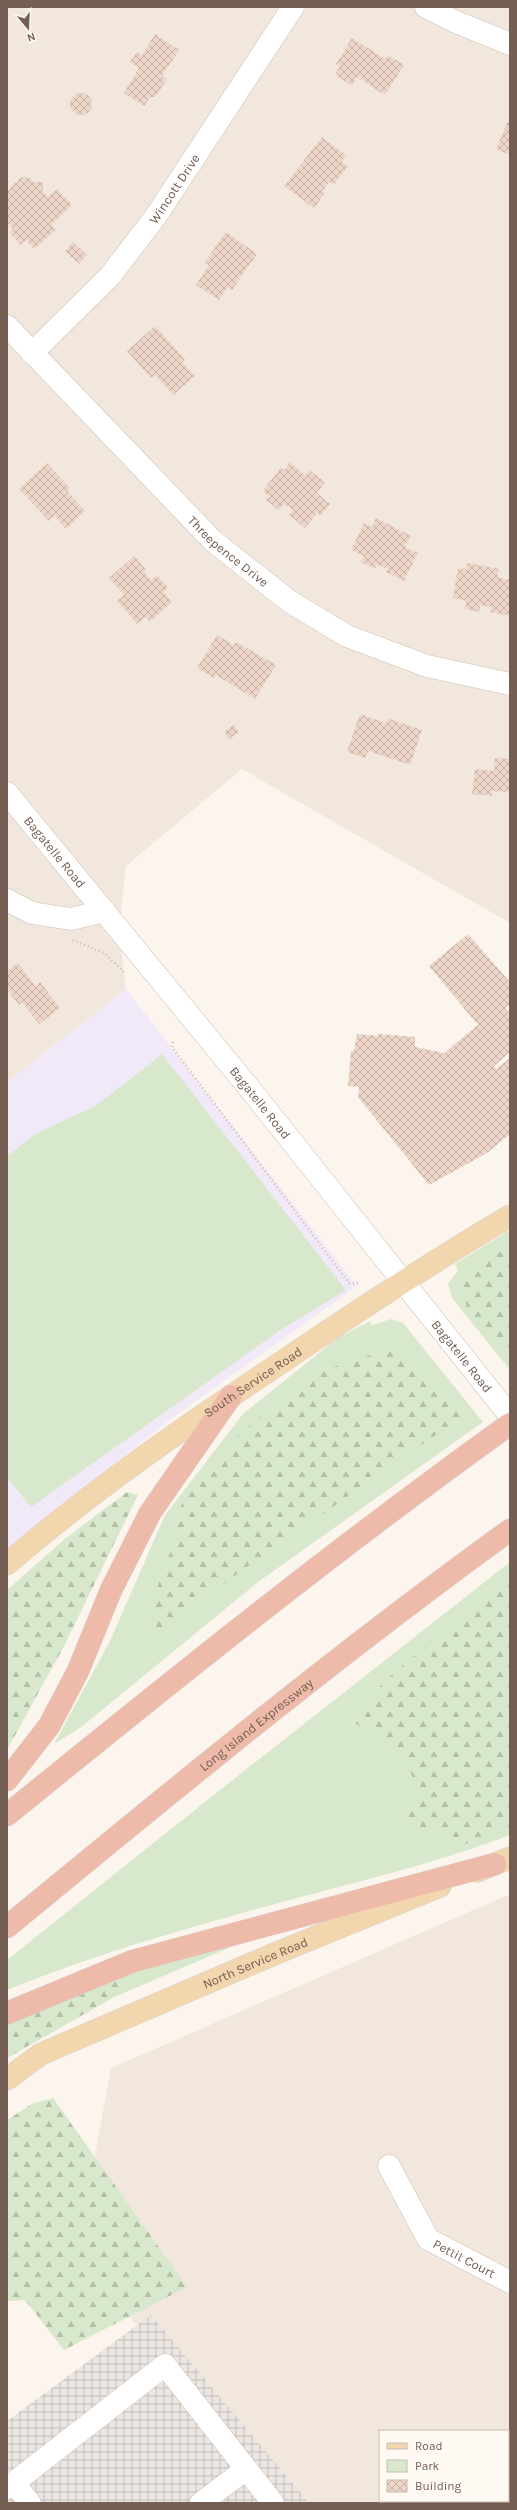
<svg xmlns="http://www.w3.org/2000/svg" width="517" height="2510" viewBox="0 0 517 2510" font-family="Karla,sans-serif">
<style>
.residential{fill:#f2e7dc;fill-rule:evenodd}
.industrial{fill:url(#industrial-grid)}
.education{fill:#f2e9f8}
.green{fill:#d8e8cc}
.forest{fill:url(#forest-firs)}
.building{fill:url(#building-cross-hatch)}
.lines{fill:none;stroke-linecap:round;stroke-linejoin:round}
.minor-casing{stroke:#cdbeb3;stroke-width:23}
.major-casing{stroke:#d8d2cf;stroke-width:23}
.highway-casing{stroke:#d8d2cf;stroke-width:23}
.path{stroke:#d3b9aa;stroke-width:2.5;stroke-dasharray:1 3;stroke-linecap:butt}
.minor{stroke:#fff;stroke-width:22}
.major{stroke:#f1d6ae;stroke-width:22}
.highway{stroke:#eebbab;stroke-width:22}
.labels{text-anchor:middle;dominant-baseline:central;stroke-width:4;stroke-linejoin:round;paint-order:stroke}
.street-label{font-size:13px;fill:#745d52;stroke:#fef9f3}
</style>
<defs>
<pattern id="industrial-grid" width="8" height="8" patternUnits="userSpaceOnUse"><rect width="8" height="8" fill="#ebe6e2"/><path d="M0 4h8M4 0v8" fill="none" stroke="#c3beba"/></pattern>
<pattern id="forest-firs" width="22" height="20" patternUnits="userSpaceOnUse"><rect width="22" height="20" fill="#d8e8cc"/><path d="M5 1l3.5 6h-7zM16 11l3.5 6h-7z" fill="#b4bfa8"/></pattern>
<pattern id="building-cross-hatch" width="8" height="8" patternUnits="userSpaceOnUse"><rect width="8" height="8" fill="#edd6c8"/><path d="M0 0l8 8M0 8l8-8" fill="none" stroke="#c5b1a5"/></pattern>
</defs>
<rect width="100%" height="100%" fill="#fbf5ed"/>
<path class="residential" d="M7,7H510V923L242,769L126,866L119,930L126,989L7,1082Z
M510,1894V2503H283L77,2253L111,2068ZM380,2431H508V2501H380Z"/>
<path class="industrial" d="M151,2315L309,2503H7V2421Z"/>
<path class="education" d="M126,989L357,1286L172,1418L7,1550V1082Z"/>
<path class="green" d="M162,1054L346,1290L282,1329L31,1507L7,1478V1157L35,1134L97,1105Z
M510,1230V1370L452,1298L448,1284L458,1270L455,1264Z
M391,1319L403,1323L483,1422L258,1582L80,1728L54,1744L110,1641L165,1515L243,1414L336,1339L370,1321L372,1325Z
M510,1562V1835C447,1859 381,1876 316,1893C212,1921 107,1949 7,1990V1960L230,1782Z
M245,1941L112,1998L7,2058L106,1983L178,1956Z"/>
<path class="forest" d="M510,1246V1353L469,1315L461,1285L494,1255Z
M397,1348L464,1415L187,1609L156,1641C149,1602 158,1583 172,1548C175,1537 173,1525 177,1515C197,1465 278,1396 325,1371C346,1360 374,1355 397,1348Z
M127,1492L138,1495L63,1648L7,1750V1590L66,1538Z
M510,1574V1829L465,1844L398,1819L417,1798L408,1759L349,1719L386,1680Z
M134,1980L112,1998L7,2058V2020L106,1983Z
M53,2098L187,2287L64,2350L25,2300L7,2301V2120L32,2104Z"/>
<path class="building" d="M155,34L179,50L162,76L167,79L155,97H150L144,106L124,93L139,68L130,62L137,52L142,55Z
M352,38L385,59L388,55L404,65L385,95L357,77L352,86L335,75L340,66L336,64Z
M70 104a11 11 0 1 1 22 0a11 11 0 1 1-22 0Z
M510,116V155L496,149Z
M322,137L346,155L342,162L348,166L334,185L329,182L322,191L325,193L314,208L284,186Z
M21,177L30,178L34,182H43V192L48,197L57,189L72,205L51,225L56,230L34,249L26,240L21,245L9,232L13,229L7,222V192Z
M226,232L257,254L232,290L228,287L219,300L196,285L209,265L205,262Z
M73,242L87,255L79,264L65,251Z
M155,326L185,359L182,362L195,376L173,395L155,375L151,378L127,351Z
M290,462L305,475L309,470L325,482L317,493L330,504L320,516L317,513L305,528L289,515L293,510L284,504L279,510L266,500L269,496L263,491L281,467L284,470Z
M47,463L70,488L67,491L85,511L66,529L54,516L49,521L19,489Z
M376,518L411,536L405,547L418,553L404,581L386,572L388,569L377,564L375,569L361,562L364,556L351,550L364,523L372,527Z
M134,556L146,570L144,572L151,580L157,575L168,587L163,592L172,602L150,622L146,617L137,624L117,601L124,595L109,578Z
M468,563L499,569L497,577L510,580V616L490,612L491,607L480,605L479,612L465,609L466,601L453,598L458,568L465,569Z
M217,635L234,645L236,642L276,665L255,699L216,675L214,678L197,668Z
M360,714L386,723L387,718L422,730L410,765L368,751L365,758L347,752Z
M234,725L239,732L229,739L224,732Z
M495,758L510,759V792L492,791V796L472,794L475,769L494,771Z
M468,934L510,982V1004L505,1008L510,1014V1052L494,1066L496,1069L510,1058V1134L487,1153L429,1185L358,1097L359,1087L348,1086L351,1051H354L357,1034L378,1036V1034L415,1037V1047L444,1053L478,1025L429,966Z
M18,963L35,986L40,982L60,1008L39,1024L22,1002L19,1005L7,989V971Z"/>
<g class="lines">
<defs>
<g id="minor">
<path d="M426,7L456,22L510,44"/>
<path id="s1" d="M7,326L213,541L289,601L347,636L427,666L510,684"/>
<path id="s2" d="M32,353L110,276L156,216L293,7"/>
<path id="s3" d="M7,793L250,1089L510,1416"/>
<path d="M7,900L32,913L71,919L104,911"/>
<path id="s4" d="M389,2166L428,2239L510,2282"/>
<path d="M14,2483L30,2503"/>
<path d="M7,2488L165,2365L273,2503"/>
<path d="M201,2503L246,2469"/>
</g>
<g id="major">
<path id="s5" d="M7,1564C94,1489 187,1425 282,1362C357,1311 432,1262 510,1216"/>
<path d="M477,1871L510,1858"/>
<path id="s6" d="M7,2079L41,2054L272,1955L440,1886"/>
</g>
<g id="highway">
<path d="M7,1780L49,1726L78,1671L111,1590L150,1513L231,1396"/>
<path d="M7,1815C172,1681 337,1548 510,1424"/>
<path id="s7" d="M7,1927C172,1791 337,1655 510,1530"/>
<path d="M7,2013L133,1961L495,1864"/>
</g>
</defs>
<use href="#minor" class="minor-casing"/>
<use href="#major" class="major-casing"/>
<use href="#highway" class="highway-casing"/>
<path class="path" d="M73,940L104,953L126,974
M173,1042L172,1047L349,1283H359"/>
<use href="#minor" class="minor"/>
<use href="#major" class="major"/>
<use href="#highway" class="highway"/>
</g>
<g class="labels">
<g class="street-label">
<text stroke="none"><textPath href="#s2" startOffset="218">Wincott Drive</textPath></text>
<text stroke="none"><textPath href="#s1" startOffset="316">Threepence Drive</textPath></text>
<text stroke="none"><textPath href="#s3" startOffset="76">Bagatelle Road</textPath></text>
<text stroke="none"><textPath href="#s3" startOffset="400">Bagatelle Road</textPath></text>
<text stroke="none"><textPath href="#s3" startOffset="724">Bagatelle Road</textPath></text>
<text stroke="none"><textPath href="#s5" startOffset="306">South Service Road</textPath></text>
<text stroke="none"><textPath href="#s7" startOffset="321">Long Island Expressway</textPath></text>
<text stroke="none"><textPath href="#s6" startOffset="275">North Service Road</textPath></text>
<text stroke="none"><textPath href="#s4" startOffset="124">Pettit Court</textPath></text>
</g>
</g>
<rect width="517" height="2510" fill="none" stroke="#745d52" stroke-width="16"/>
<rect x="379" y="2430" width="130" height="72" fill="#fef9f3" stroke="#c7bbb3"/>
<rect x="387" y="2443" width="20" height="6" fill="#f1d6ae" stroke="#c7bbb3"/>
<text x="415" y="2450" font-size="12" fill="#745d52">Road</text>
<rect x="387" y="2460" width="20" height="12" fill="#d8e8cc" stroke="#c7bbb3"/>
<text x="415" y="2470" font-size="12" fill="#745d52">Park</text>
<rect x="387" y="2480" width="20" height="12" fill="url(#building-cross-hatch)" stroke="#c7bbb3"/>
<text x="415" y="2490" font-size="12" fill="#745d52">Building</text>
<g transform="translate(28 28) rotate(161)" stroke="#fef9f3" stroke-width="3" paint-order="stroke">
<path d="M0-3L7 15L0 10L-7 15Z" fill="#745d52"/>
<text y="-6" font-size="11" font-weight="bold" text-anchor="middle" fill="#745d52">N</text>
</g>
</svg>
